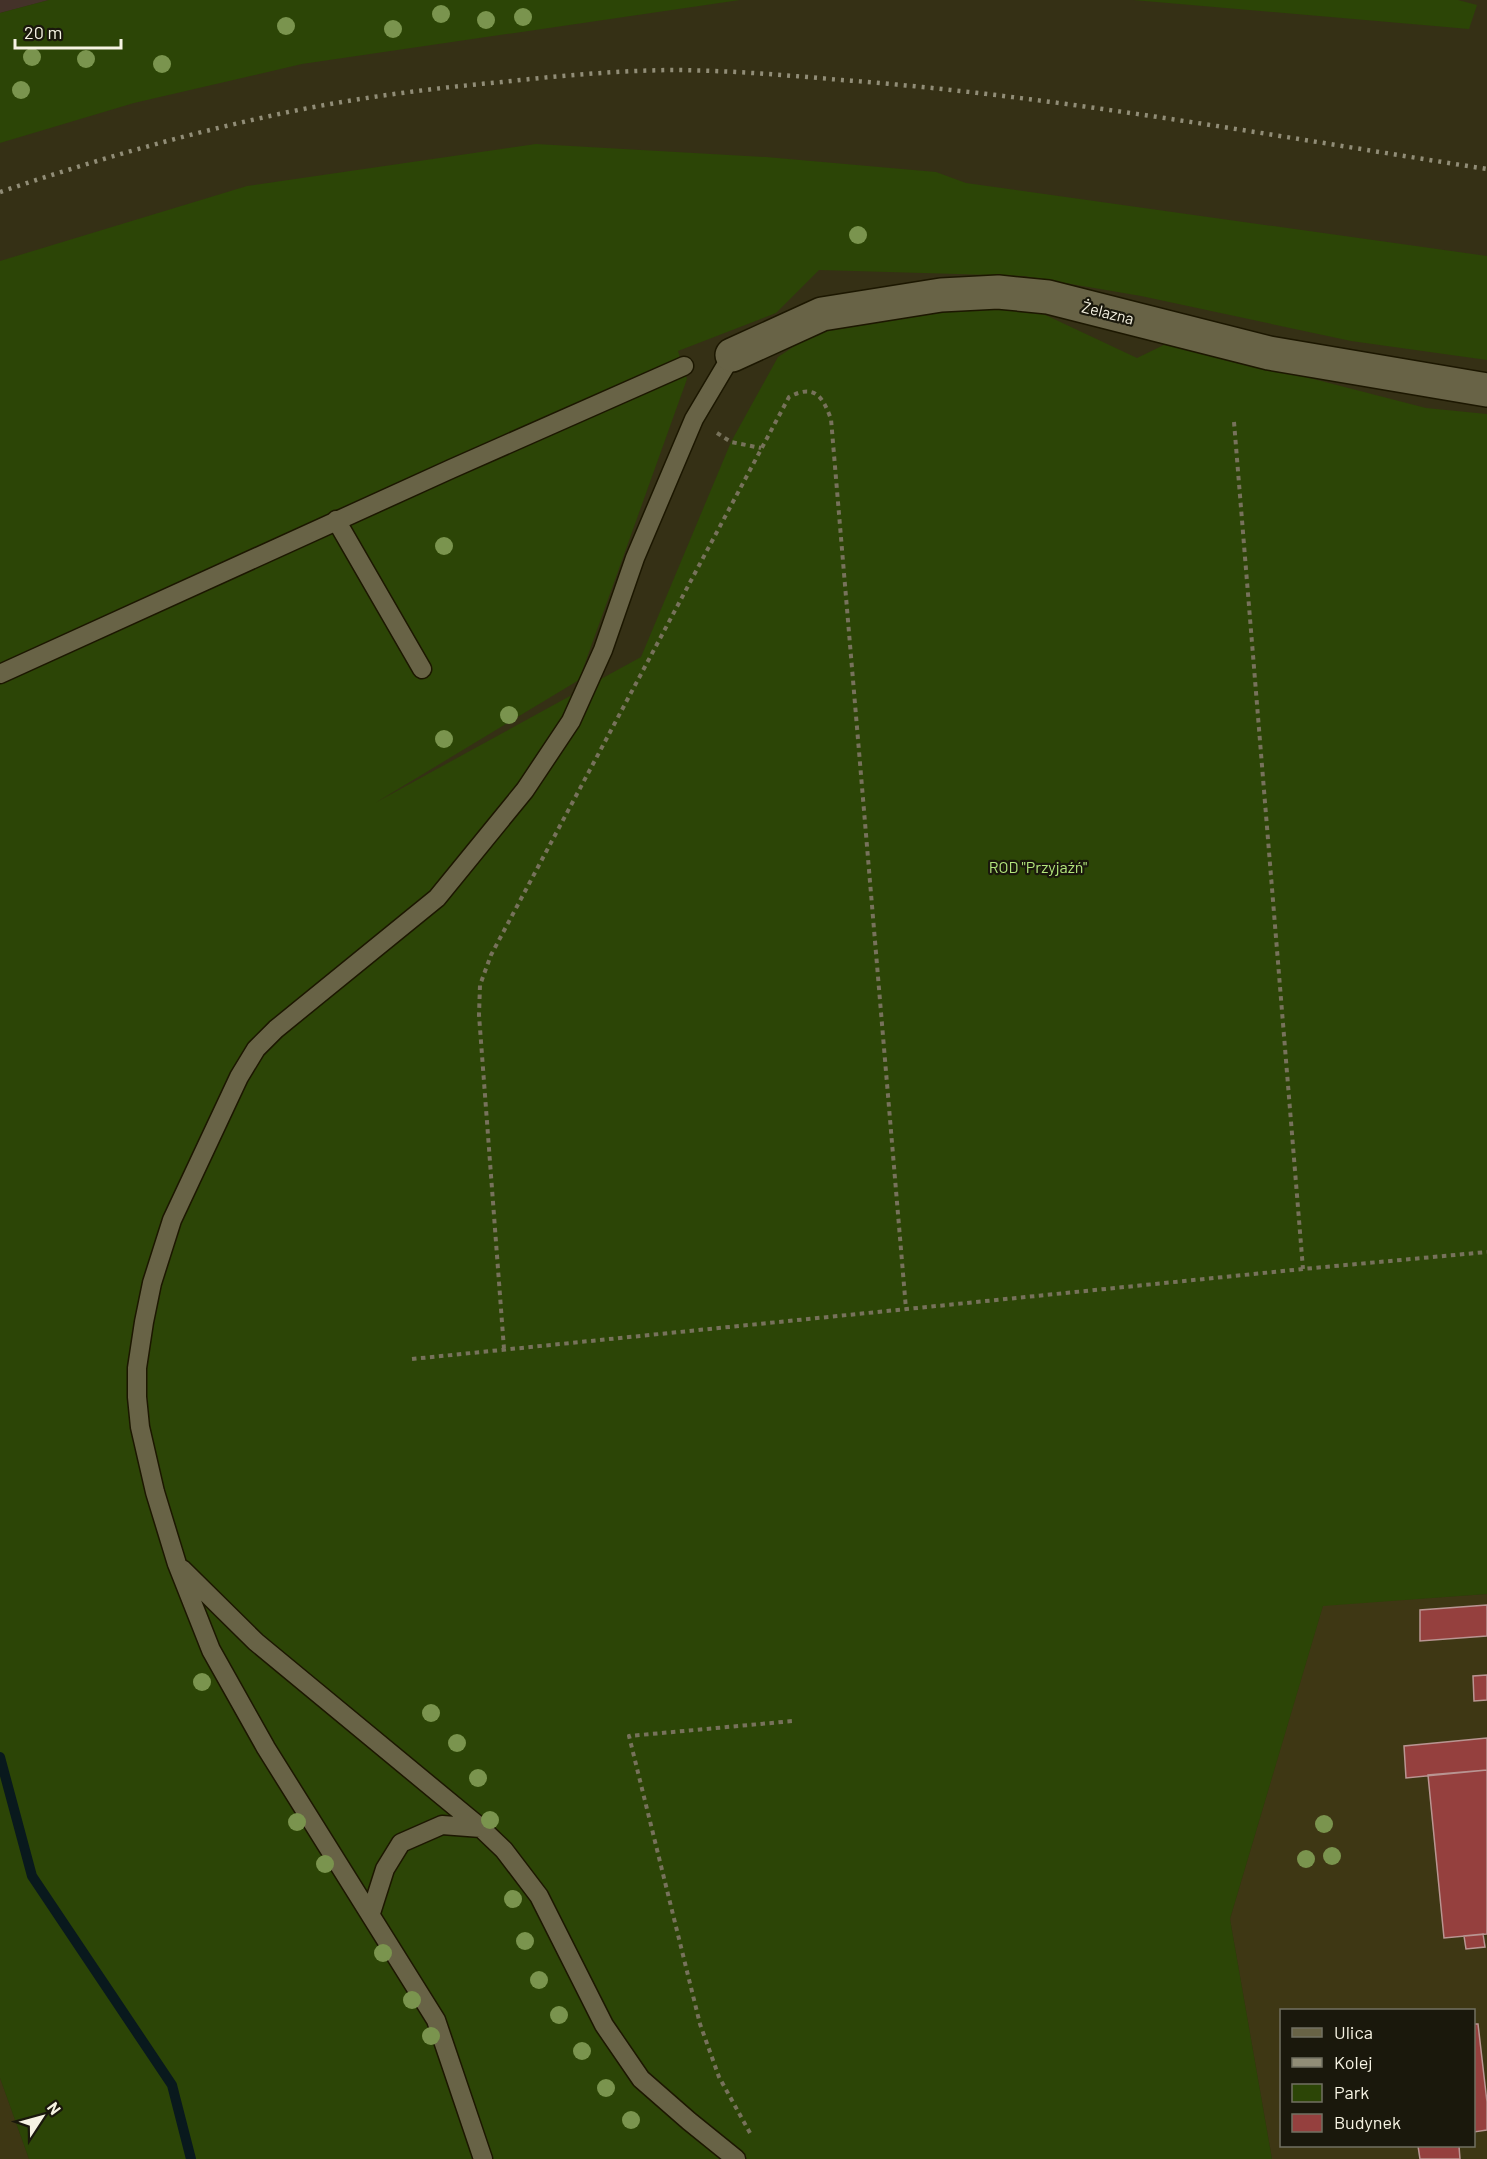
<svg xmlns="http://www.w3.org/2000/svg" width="1487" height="2159" viewBox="0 0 1487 2159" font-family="Barlow,sans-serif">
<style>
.commercial{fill:#443229}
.built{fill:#3e3714;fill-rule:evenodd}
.green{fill:#2c4506}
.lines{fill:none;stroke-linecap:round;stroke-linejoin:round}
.stream{stroke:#09191d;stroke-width:10}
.building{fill:#95403e;stroke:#b99592;stroke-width:1.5}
.service-casing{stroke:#1c1700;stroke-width:21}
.minor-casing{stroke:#1c1700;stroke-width:36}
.path{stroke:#77725b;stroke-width:4;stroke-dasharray:4.5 4.5;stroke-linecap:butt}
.service{stroke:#686346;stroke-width:18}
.minor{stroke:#686346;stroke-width:33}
.rail{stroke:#918d77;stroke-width:4.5;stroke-dasharray:3 6;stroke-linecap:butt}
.tree{fill:#7a944e}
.labels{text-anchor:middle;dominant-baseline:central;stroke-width:4.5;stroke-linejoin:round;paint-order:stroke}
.street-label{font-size:16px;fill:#f6f3e3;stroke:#1a180c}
.park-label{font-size:16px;fill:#b3e67d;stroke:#1a180c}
</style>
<rect width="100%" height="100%" fill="#353015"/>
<path class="commercial" d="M0,0H49L0,13Z"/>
<path class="built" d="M1487,1594V2159H1272L1230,1919L1323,1605ZM1282,2010H1474V2146H1282Z
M0,2078L29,2159H0Z"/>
<path class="green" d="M49,0H740L302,64L134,103L0,143V13Z
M1133,0H1458L1477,5L1469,29Z
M536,144L766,157L936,172L966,183L1487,256V360L1351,341L1141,296L1024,276L819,270L776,313L678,351L687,379L579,680L375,803L641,657L731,442L778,357L825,326L980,305L1037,311L1137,358L1170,342L1426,408L1487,414V1594L1323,1606L1230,1919L1272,2159H29L0,2078V261L247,186Z"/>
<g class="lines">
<path class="stream" d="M0,1757L32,1876L172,2085L191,2159"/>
</g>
<path class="building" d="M1487,1605V1636L1420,1641V1610Z
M1487,1675V1700L1474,1701L1473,1676Z
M1487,1738V1770L1406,1778L1404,1746Z
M1487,1770V1934L1444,1938L1428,1775Z
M1483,1934L1485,1947L1466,1949L1464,1936Z
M1474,2024H1478L1487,2102V2130L1474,2132Z
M1418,2146H1459L1460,2159H1420Z"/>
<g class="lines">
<defs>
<path id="service" d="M336,520L422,669
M0,674L451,469L684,366
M182,1569L256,1642L481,1828L504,1850L539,1896L604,2025L641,2079L689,2121L736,2159
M371,1913L385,1869L401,1843L442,1825L481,1828
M483,2159L436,2020L266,1748L211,1650L177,1564L155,1492L140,1427L137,1397V1368L144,1322L152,1283L172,1220L239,1077L256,1049L276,1029L437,898L525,790L571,721L603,650L635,558L694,419L732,355"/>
<path id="minor" d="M732,355L822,314L941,295L998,292L1048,297L1269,353L1487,390"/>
</defs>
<use href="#service" class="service-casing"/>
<use href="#minor" class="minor-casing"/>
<path class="path" d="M1234,422L1303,1269
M717,433L731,442L761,448
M504,1349L479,1015L480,985L491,955L789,397C814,384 822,395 831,419L906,1309
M412,1359L1303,1269L1487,1252
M750,2133L719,2077L700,2024L629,1736L793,1721"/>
<use href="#service" class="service"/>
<use href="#minor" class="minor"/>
<path class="rail" d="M0,192C89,162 178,136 270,116C346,99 424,89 502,82C557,76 613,71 668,70C726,70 784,75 842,80C1058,96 1273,136 1487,169"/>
</g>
<g class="tree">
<circle cx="441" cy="14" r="9"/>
<circle cx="523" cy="17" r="9"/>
<circle cx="486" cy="20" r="9"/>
<circle cx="286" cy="26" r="9"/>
<circle cx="393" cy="29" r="9"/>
<circle cx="32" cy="57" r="9"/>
<circle cx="86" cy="59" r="9"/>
<circle cx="162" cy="64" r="9"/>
<circle cx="21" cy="90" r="9"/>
<circle cx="858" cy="235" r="9"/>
<circle cx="444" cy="546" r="9"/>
<circle cx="509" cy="715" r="9"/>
<circle cx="444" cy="739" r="9"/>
<circle cx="202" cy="1682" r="9"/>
<circle cx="431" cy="1713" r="9"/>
<circle cx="457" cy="1743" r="9"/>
<circle cx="478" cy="1778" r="9"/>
<circle cx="490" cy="1820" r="9"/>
<circle cx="297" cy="1822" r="9"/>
<circle cx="1324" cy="1824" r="9"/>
<circle cx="1332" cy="1856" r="9"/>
<circle cx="1306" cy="1859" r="9"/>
<circle cx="325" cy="1864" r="9"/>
<circle cx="513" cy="1899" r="9"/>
<circle cx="525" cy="1941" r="9"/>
<circle cx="383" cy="1953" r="9"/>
<circle cx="539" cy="1980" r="9"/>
<circle cx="412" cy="2000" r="9"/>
<circle cx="559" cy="2015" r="9"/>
<circle cx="431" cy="2036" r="9"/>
<circle cx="582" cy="2051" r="9"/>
<circle cx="606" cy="2088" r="9"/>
<circle cx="631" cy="2120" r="9"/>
</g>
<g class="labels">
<g class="street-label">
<text transform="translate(1108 312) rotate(14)">Żelazna</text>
</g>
<g class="park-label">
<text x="1038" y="866">ROD "Przyjaźń"</text>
</g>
</g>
<rect x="1280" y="2009" width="195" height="138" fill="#1a180c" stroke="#727062" stroke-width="1.5"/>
<rect x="1292" y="2028" width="30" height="9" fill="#686346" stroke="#727062" stroke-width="1.5"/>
<text x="1334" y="2039" font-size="18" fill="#f6f3e3">Ulica</text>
<rect x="1292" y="2058" width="30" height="9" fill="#918d77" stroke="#727062" stroke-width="1.5"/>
<text x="1334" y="2069" font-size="18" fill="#f6f3e3">Kolej</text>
<rect x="1292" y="2084" width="30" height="18" fill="#2c4506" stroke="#727062" stroke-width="1.5"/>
<text x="1334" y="2099" font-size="18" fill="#f6f3e3">Park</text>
<rect x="1292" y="2114" width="30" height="18" fill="#95403e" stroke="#727062" stroke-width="1.5"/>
<text x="1334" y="2129" font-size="18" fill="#f6f3e3">Budynek</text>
<g transform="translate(42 2117) rotate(54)" stroke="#1a180c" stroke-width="4.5" paint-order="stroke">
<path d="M0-4.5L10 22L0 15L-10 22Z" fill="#f6f3e3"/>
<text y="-9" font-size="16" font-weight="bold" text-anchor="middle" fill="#f6f3e3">N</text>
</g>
<path d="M15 39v9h106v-9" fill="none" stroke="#f6f3e3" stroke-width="3"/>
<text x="24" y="39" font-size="18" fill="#f6f3e3" stroke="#1a180c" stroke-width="4.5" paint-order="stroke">20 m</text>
</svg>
